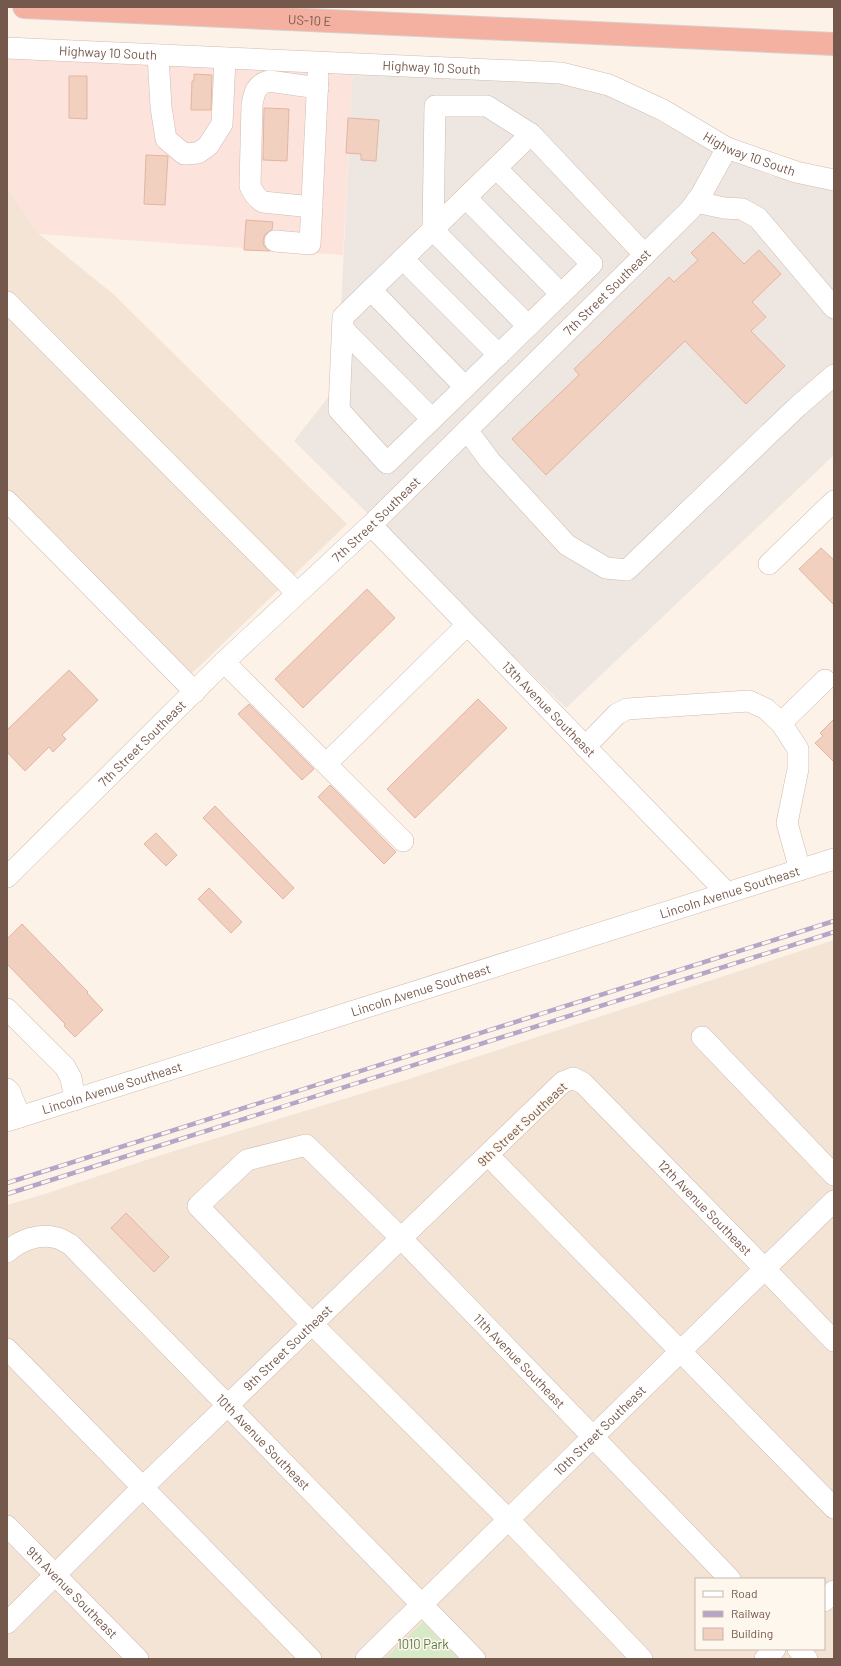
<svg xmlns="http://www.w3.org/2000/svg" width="841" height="1666" viewBox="0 0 841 1666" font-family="Barlow,sans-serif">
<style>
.residential{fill:#f3e4d6;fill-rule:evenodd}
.commercial{fill:#fce3dc}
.industrial{fill:#ede6e1}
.green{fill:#d7e9c6}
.building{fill:#f1d0c0;stroke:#e3b5a1}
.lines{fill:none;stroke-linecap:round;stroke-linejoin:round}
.minor-casing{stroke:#d0bcb0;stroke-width:22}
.highway-casing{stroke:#d8d0cd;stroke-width:24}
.minor{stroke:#fff;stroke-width:21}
.highway{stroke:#f4b0a0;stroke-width:22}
.rail-casing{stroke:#b5a5c6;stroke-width:4.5}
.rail{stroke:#fef7ee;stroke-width:3;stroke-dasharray:9;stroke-linecap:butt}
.labels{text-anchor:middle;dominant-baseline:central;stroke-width:3;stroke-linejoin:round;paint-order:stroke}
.street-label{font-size:13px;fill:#75584c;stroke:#fef7ee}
.park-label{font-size:13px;fill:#587a44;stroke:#fef7ee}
</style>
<rect width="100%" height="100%" fill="#fcf2e7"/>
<path class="residential" d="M7,187L39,234L112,293L347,524L184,681L16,511L7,520Z
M834,940V1659H7V1205L45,1194L158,1156L409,1079ZM696,1579H824V1649H696Z"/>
<path class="commercial" d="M7,58L353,69L343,255L39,234L7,187Z"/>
<path class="industrial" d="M353,69L559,78L610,93L711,151L771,176L834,185V455L566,708L294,441L337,386Z"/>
<path class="green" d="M423,1622L459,1659H385Z"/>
<path class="building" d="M194,74L212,75L211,110H191L192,81H194Z
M69,76H87V119L69,118Z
M264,108L289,109L287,161L263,160Z
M348,118L379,120L376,161L361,160V154L346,153Z
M146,155L168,156L165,205L144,204Z
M246,220L273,222L272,230L265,234L263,240L264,246L270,251L244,250Z
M713,232L744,264L759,250L781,274L752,302L766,317L751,331L785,366L746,404L685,341L546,475L512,439L579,375L574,369L669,277L674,282L698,260L691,253Z
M821,548L834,560V605L799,569Z
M367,589L395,618L303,708L275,679Z
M69,670L98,700L62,735L66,739L53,752L49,747L25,771L7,752V730Z
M478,699L507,728L415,818L387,789Z
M249,704L314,769L302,780L238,714Z
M834,719V762L815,743L823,736L820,733Z
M330,785L396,852L384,864L318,797Z
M215,806L294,888L283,899L203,818Z
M156,833L177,855L166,866L144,844Z
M209,888L242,922L231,933L198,899Z
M22,924L88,992L87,993L103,1010L75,1037L64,1026L65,1024L7,964V939Z
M126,1213L169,1257L154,1272L111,1228Z"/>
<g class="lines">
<defs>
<g id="minor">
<path id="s1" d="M7,48L561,73L609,85L663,110L727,148L796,172L834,180"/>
<path d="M158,55L161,107L166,139L184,154L198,153L208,146L222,124L225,58"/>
<path d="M496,168L592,264L387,463L339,410L343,317L531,134L645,255"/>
<path d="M466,198L561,294"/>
<path d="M696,202L724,208L742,209L758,218L834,308"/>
<path d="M312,207L263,202C256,198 253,193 250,186L252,105C254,93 256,84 269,81L318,88"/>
<path d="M275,241L310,244L318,75"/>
<path d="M403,259L499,355"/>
<path d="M371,290L465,387"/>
<path d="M7,302L297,593"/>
<path d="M528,326L433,230L435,106H487L531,134"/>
<path d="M343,329L432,419"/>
<path d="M467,430L490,461L567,545L606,568L627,570L797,407L834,375"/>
<path d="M7,501L195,692"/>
<path id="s2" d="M371,525L727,893"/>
<path d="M769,564L834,501"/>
<path d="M224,662L403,841"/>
<path d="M781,723L825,680"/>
<path d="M585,747L617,714L627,709L749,701L766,709L781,723L798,749V769L787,823L800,870"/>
<path d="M326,764L467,625"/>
<path id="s3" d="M7,877L224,662L371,525L690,210L701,195L727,148"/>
<path d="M7,1009L65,1067L71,1078L75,1100"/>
<path d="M702,1037L834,1175"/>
<path d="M7,1089L10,1092L20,1117"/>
<path id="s4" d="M7,1121L834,859"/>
<path d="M488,1155L834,1508"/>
<path id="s5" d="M7,1252C20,1240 39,1233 57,1238C62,1239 67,1243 71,1245L475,1659"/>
<path d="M7,1349L311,1659"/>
<path id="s6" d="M7,1526L138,1659"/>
<path d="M824,1601L834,1591"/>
<path id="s7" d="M7,1623L143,1487L563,1082L573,1078L583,1083L765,1269L834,1341"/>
<path d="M798,1649L807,1659"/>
<path id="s8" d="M366,1659L834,1201"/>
<path id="s9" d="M642,1659L509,1520L312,1324L198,1206L247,1160L306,1145L401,1238L730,1579"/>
<path d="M765,1659L775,1649"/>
</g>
<g id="highway">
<path id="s10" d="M24,7L834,44"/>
</g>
</defs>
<use href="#minor" class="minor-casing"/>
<use href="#highway" class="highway-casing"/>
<use href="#minor" class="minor"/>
<use href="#highway" class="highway"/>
<defs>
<path id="rail" d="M7,1183L834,921
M7,1194L834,932"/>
</defs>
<use href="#rail" class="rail-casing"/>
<use href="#rail" class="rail"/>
</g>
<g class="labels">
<g class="street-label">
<text stroke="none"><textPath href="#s10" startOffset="286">US-10 E</textPath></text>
<text stroke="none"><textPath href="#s1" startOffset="101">Highway 10 South</textPath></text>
<text stroke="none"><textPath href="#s1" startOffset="425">Highway 10 South</textPath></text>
<text stroke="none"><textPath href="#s1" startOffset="761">Highway 10 South</textPath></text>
<text stroke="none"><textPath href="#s3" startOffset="838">7th Street Southeast</textPath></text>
<text stroke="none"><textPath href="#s3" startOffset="514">7th Street Southeast</textPath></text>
<text stroke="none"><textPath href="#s2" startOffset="256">13th Avenue Southeast</textPath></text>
<text stroke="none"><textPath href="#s3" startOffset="190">7th Street Southeast</textPath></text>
<text stroke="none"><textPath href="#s4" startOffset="758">Lincoln Avenue Southeast</textPath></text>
<text stroke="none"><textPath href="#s4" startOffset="434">Lincoln Avenue Southeast</textPath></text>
<text stroke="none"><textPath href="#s4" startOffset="110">Lincoln Avenue Southeast</textPath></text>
<text transform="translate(522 1124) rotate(-43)">9th Street Southeast</text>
<text stroke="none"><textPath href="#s7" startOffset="972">12th Avenue Southeast</textPath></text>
<text stroke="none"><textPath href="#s7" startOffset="393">9th Street Southeast</textPath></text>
<text stroke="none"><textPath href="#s9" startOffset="1066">11th Avenue Southeast</textPath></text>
<text stroke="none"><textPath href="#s8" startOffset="327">10th Street Southeast</textPath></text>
<text stroke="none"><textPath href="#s5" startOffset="345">10th Avenue Southeast</textPath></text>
<text stroke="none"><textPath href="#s6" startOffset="93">9th Avenue Southeast</textPath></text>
</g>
<g class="park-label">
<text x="423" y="1644">1010 Park</text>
</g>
</g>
<rect width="841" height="1666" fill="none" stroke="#75584c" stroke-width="16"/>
<rect x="695" y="1578" width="130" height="72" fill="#fef7ee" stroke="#c7b7ad"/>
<rect x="703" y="1591" width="20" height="6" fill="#ffffff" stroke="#c7b7ad"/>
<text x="731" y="1598" font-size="12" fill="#75584c">Road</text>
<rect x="703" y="1611" width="20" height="6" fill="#b5a5c6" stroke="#c7b7ad"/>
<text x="731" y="1618" font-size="12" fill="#75584c">Railway</text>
<rect x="703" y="1628" width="20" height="12" fill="#f1d0c0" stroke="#c7b7ad"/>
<text x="731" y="1638" font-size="12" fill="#75584c">Building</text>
</svg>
